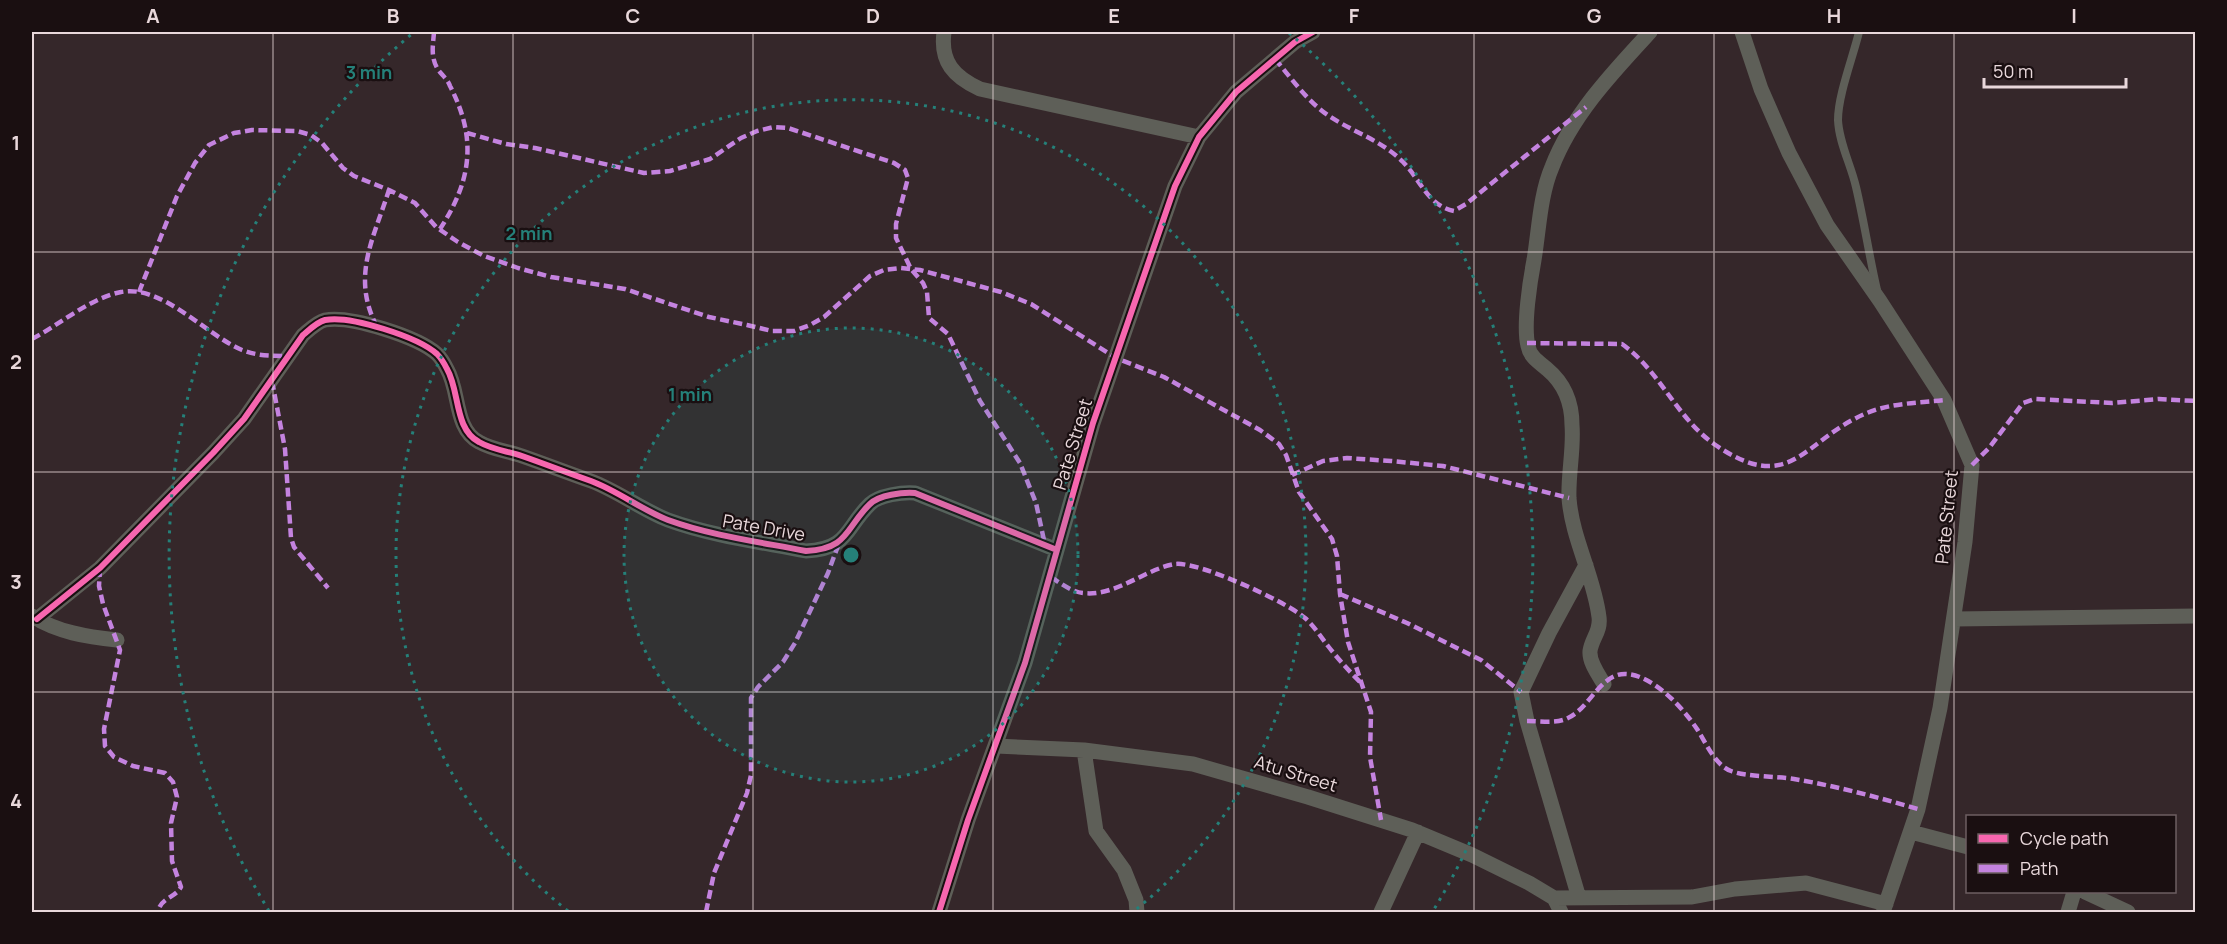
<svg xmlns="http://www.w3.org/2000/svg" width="2227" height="944" viewBox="0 0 2227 944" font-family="Manrope,sans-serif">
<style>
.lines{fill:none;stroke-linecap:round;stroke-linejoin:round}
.lane{stroke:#5e5f58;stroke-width:8}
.street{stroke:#5e5f58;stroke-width:15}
.quiet{stroke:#c483df;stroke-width:4.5;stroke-dasharray:9 4.5;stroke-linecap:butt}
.cycleway-casing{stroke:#1a0f11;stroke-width:10}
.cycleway{stroke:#f766af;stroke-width:6}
.grid{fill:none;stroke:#e9d8db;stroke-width:1.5;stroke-opacity:0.55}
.ring{fill:none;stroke:#258079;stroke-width:3;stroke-dasharray:3 6}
.labels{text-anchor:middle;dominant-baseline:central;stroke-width:4.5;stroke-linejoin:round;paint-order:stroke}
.street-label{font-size:18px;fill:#e9d8db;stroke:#1a0f11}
.centre{fill:#258079;stroke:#1a0f11;stroke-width:3}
.ring-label{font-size:18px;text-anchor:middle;font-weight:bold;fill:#258079;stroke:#1a0f11;stroke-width:4.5;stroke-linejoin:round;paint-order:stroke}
.neatline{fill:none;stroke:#e9d8db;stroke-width:2}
.grid-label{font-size:20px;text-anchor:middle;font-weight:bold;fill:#e9d8db}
</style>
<rect width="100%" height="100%" fill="#35272a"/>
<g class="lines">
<path class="lane" d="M1859,32C1853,57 1838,95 1838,120C1839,143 1851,165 1856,187C1864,221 1869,255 1877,290"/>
<path class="street" d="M944,32C940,62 954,77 980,89L1199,137
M1742,32L1761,89L1789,153L1827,225L1880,301L1944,400L1972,465L1965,542L1940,708L1918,809L1883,912
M32,616C57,632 87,637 117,640
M37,619L100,568L213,453L244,419L303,335C309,330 317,322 325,320C350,315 418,337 437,354C441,358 445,365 447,369C460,391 454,429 479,442C493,450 508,451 522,456C545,464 568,473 591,481C618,491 642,510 668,520C712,536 760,542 806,551C849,549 845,528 870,504C879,495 903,492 915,493L1057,550
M1954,619L2196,616
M1604,684C1598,674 1589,662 1590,651C1592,638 1601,631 1599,617C1594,576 1572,539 1569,498C1568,474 1574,449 1572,425C1572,403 1565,384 1547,369C1539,362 1530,357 1528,346C1523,326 1530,281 1534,260C1539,230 1540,195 1552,167C1572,115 1613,72 1650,32
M996,746L1084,750L1193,764L1308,797L1412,830L1472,855L1529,883L1554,898L1561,912
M1084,750L1096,831L1124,870L1136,900L1137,912
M1911,832L1968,847
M2085,892L2128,912
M1554,898L1692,897L1735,889L1806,883L1886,904
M1579,898L1527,721L1521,692L1549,633L1586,565
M939,912L968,820L1025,663L1093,423L1175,186L1199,137L1236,92L1295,42L1313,32
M1381,912L1418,832
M2068,912L2074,892"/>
<path class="quiet" d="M434,32C433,46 430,58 439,71C443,76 448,80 450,86C477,138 472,180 440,229
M1275,59C1292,79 1307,101 1329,116C1353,132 1381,140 1403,162C1420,179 1428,206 1454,211L1466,204L1586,107
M467,133L506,144L535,148L644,173L670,171L710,159L741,138L757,131L774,127L788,128L894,163L905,170L908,178L896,224V238L911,269L923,283L927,292L929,318L948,334L980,401L1020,463L1036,503L1045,545
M139,292L177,196L195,163L209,145L234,133L252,130L297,131L311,135L322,143L343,168L354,176L389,190L415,203L436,227L458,242L484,256L518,268L551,277L625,289L709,317L747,325L772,331H794L810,325L824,317L870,276L884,270L901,268L920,270L1001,292L1031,304L1116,358L1164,377L1260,430L1279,444L1286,455L1299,492L1332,539L1337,556L1340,594L1348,642L1371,712L1370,757L1381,820
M377,327C351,277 373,240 389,190
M32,339C59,325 90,298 121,292C162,284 206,335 242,350C257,356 272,356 287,356
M1527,343L1622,344C1660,371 1676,417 1714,444C1792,498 1803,439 1867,413C1891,403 1918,403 1944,400
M272,381L285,449L291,538L294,547L328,588
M1972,465L1989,448L2023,403L2035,399L2112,403L2159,399L2196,401
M1292,475L1323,461L1347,458L1391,461L1443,466L1569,498
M100,568L99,586L103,604L120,650L104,729L105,746L114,757L133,766L165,773L173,782L177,797L171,823L172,861L181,887C175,898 160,898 158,912
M1051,577C1060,583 1072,592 1083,593C1115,597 1145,569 1175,564C1198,561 1287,602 1305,618C1314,626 1321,637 1328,646C1339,660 1350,672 1362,684
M1340,594L1407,623L1481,660L1521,692
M1527,721C1540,721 1556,724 1568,718C1590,708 1601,672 1627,674C1654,676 1683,708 1697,729C1706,743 1715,765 1731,771C1746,777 1777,776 1794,779C1836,786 1877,797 1918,809
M706,912L714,873L747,793L751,775V698L758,687L783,662L795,643L828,573L839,543"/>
<defs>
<path id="cycleway" d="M37,619L100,568L213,453L244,419L303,335C309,330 317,322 325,320C350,315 418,337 437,354C441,358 445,365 447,369C460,391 454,429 479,442C493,450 508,451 522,456C545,464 568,473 591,481C618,491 642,510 668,520C712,536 760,542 806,551C849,549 845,528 870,504C879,495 903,492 915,493L1057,550
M939,912L968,820L1025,663L1093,423L1175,186L1199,137L1236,92L1295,42L1313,32"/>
</defs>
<use href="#cycleway" class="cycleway-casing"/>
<use href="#cycleway" class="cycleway"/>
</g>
<path class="grid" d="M273,32V912M513,32V912M753,32V912M993,32V912M1234,32V912M1474,32V912M1714,32V912M1954,32V912M32,252H2196M32,472H2196M32,692H2196"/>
<circle cx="851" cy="555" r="227" fill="#258079" fill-opacity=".12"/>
<g class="ring">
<circle cx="851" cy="555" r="227"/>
<path d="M568 911A455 455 0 1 1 1134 911"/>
<path d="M269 911A682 682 0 0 1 413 33M1289 33A682 682 0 0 1 1433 911"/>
</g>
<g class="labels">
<g class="street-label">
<text transform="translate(1072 444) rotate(-73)">Pate Street</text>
<text transform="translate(1946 517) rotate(-84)">Pate Street</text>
<text transform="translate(764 527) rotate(10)">Pate Drive</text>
<text transform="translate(1296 773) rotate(17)">Atu Street</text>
</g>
</g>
<circle cx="851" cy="555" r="9" class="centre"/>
<g class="ring-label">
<text x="369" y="79">3 min</text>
<text x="529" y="240">2 min</text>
<text x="690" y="401">1 min</text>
</g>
<rect width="2227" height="944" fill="none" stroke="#1a0f11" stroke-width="66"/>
<rect x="1966" y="815" width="210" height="78" fill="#1a0f11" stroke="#6d5f62" stroke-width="1.5"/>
<rect x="1978" y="834" width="30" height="9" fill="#f766af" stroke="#6d5f62" stroke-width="1.5"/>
<text x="2020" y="845" font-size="18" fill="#e9d8db">Cycle path</text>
<rect x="1978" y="864" width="30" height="9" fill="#c483df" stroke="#6d5f62" stroke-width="1.5"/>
<text x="2020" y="875" font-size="18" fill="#e9d8db">Path</text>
<path d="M1984 78v9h142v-9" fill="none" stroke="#e9d8db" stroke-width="3"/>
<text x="1993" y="78" font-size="18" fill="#e9d8db" stroke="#1a0f11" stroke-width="4.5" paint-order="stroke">50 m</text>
<rect x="33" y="33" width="2161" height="878" class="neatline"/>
<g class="grid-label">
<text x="153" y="23">A</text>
<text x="393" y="23">B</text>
<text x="633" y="23">C</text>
<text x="873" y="23">D</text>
<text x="1114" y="23">E</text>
<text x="1354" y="23">F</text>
<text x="1594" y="23">G</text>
<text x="1834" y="23">H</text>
<text x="2074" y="23">I</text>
<text x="16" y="150">1</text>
<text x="16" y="369">2</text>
<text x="16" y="589">3</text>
<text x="16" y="808">4</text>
</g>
</svg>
